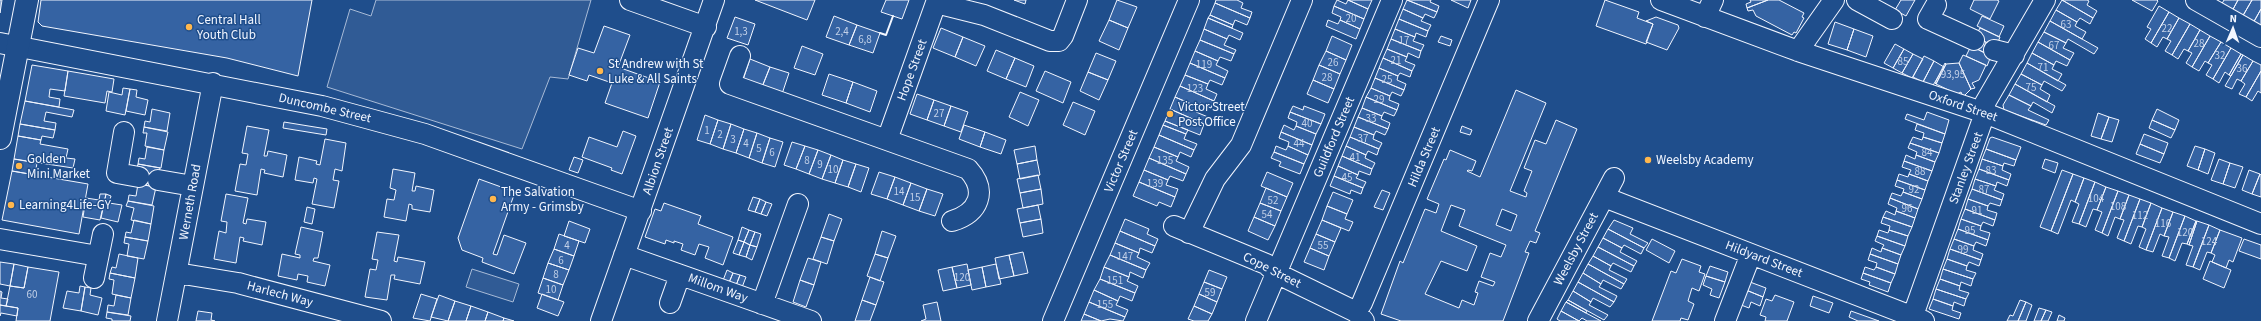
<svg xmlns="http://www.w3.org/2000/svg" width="2261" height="321" viewBox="0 0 2261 321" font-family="'Source Sans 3',sans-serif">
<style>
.built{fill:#305b95;stroke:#a8bbd7}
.building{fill:#3563a3;stroke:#f2f6ff;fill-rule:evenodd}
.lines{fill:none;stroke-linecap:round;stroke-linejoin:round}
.minor-casing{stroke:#f2f6ff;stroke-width:22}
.major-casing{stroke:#f2f6ff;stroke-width:24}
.minor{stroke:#1f4e8c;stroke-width:20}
.major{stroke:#1f4e8c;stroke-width:22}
.wall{stroke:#f2f6ff;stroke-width:2}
.poi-dot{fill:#ffb74d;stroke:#1f4e8c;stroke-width:1.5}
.labels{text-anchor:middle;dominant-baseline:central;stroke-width:3;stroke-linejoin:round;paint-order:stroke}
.number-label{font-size:11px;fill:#c3d1e8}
.poi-label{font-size:13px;fill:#f2f6ff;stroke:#1f4e8c;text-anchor:start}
.street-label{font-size:13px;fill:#f2f6ff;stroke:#1f4e8c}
</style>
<rect width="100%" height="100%" fill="#1f4e8c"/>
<path class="built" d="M376,0H591L568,79L550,77L522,149L327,87L350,9L371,16Z
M472,269L519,284L513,302L466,287Z"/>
<path class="building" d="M0,0H2L0,13Z
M41,0H312L298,76L227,58L42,26L38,22Z
M755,0H815L807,20Z
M886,0H909L902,19L881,12Z
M1014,0H1026L1025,4Z
M1117,0L1137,7L1128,28L1109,20Z
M1216,0H1237L1243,3L1241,8L1252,12L1250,18L1215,3Z
M1337,0L1346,4L1348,0L1368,9L1364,19L1334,6Z
M1348,0H1372L1368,9Z
M1407,0H1431L1430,2L1439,6L1437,12Z
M1407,0L1437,12L1434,18L1425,14L1423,18L1403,9Z
M1451,0H1471L1468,8Z
M1605,0L1639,12L1637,18L1653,24L1646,44L1596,26Z
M1750,0H1768L1747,8L1746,4L1751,2Z
M1768,0H1779L1804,13L1802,17L1804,18L1796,33L1794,32L1792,35L1756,16L1753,10L1748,11L1747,8Z
M1901,0H1915L1906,16L1895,10Z
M1974,0H1997L1999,1L1990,19L1970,9Z
M2062,0L2093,18L2090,24L2080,18L2077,22L2056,10Z
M2062,0H2087L2089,1L2087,5L2097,11L2093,18Z
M2132,0H2157L2158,1L2152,11Z
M2224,0H2238L2231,13L2220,7Z
M2238,0H2252L2241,19L2231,13Z
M2252,0H2261V9L2252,25L2241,19Z
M1215,3L1250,18L1247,25L1235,20L1233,25L1210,15Z
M1334,6L1364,19L1360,29L1340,20L1341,17L1332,13Z
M2159,6L2169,12L2151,43L2145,39L2151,29L2147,27Z
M1403,9L1423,18L1421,21L1431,25L1428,31L1399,19Z
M2261,9V30L2252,25Z
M2056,10L2077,22L2075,26L2086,32L2082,39L2050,21Z
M2169,12L2179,18L2167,39L2163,37L2157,47L2151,43Z
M1210,15L1233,25L1232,28L1208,18Z
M834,16L857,25L849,45L826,37Z
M1982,16L2004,26L1999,37L1977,26Z
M735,17L755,24L748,45L727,38Z
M1656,17L1678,25L1679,28L1667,50L1646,42L1653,24L1646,21Z
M1208,18L1243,33L1240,40L1229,35L1227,39L1204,29Z
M2179,18L2190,24L2172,55L2165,51L2171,41L2167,39Z
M1399,19L1428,31L1426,37L1416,33L1415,37L1395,29Z
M1109,20L1128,28L1119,50L1099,41Z
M1328,20L1338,24L1340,20L1360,29L1356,39L1326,26Z
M2050,21L2098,48L2094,54L2068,39L2066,43L2044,32Z
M1835,22L1854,29L1847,50L1828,44Z
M2190,24L2200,30L2188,51L2184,49L2178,59L2172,55Z
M857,25L880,33L873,53L849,45Z
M604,26L630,35L618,67L660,82L648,118L605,103L612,83L589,75L587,81L569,75L578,48L594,53Z
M941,28L963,37L955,57L933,48Z
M1980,28L2000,37L1996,47L1975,37Z
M1204,29L1227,39L1224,45L1236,50L1234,54L1200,40Z
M1395,29L1415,37L1413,41L1424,45L1421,51L1391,39Z
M1854,29L1873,36L1866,57L1847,50Z
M2200,30L2210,36L2192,67L2186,63L2192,53L2188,51Z
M2044,32L2066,43L2063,48L2074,53L2070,60L2038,42Z
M1332,36L1352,45L1346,60L1326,51Z
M1441,36L1452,40L1450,46L1438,42Z
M2210,36L2221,42L2208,63L2205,61L2199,71L2192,67Z
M963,37L985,46L976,66L955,57Z
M1975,37L1996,47L1991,56L1971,46Z
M1391,39L1421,51L1419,58L1408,53L1407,57L1387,49Z
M1200,40L1234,54L1231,61L1220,57L1218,61L1195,51Z
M2038,42L2070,60L2067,66L2056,61L2054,65L2032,53Z
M2221,42L2231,48L2213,79L2206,75L2212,65L2208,63Z
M1895,44L1904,49L1893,68L1884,63Z
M802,46L823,54L815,75L794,68Z
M1971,46L1991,56L1987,66L1966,56Z
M2231,48L2241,54L2229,75L2225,72L2219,83L2213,79Z
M1387,49L1407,57L1405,61L1415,65L1412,71L1383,58Z
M1904,49L1913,54L1902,73L1893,68Z
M996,50L1015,58L1006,79L987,71Z
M1195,51L1218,61L1216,65L1228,71L1225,78L1190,63Z
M1326,51L1346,60L1340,74L1319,65Z
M1096,53L1116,61L1108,80L1088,72Z
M2032,53L2054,65L2052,69L2062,74L2058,81L2027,63Z
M1913,54L1923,59L1912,78L1902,73Z
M2241,54L2243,55L2231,76L2229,75Z
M1963,55L1986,65L1979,80L1972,83L1975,88L1971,89L1959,63Z
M2243,55L2253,61L2241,81L2237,79L2232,89L2225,86Z
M1924,56L1934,61L1923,82L1913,77Z
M1015,58L1034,66L1026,87L1006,79Z
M1383,58L1412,71L1410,77L1400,73L1398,76L1379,68Z
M750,59L770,67L762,87L743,80Z
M1934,61L1944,67L1932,87L1923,82Z
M2253,61L2261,65V71L2246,97L2239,94L2245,84L2241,81Z
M1190,63L1225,78L1222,85L1210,80L1208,84L1185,75Z
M1945,63L1946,64L1936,84L1935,83Z
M1959,63L1971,89L1963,97L1961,92L1957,94L1936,84L1946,64Z
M2027,63L2066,85L2062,91L2044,81L2042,85L2021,74Z
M32,65L68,71L65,91L50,89L49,97L60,99L59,107L25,101Z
M1319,65L1340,74L1334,89L1313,80Z
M770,67L789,73L782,94L762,87Z
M1379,68L1398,76L1397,80L1406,84L1404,90L1375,78Z
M68,71L114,79L112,92L107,91L105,103L64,96Z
M1045,71L1071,82L1063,103L1036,91Z
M2261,71V93L2258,91L2252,101L2246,97Z
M1088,72L1108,80L1099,100L1080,91Z
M829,74L853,82L846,103L822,95Z
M2021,74L2042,85L2040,89L2050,95L2047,102L2015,84Z
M1185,75L1208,84L1206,89L1217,94L1214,101L1180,86Z
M1375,78L1404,90L1401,96L1392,92L1390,96L1371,88Z
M1313,80L1334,89L1328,103L1307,94Z
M853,82L877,91L870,112L846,103Z
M2015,84L2055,106L2052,113L2033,102L2031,106L2009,95Z
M1180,86L1214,101L1211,108L1200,103L1198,107L1175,97Z
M123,88L130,89L125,115L106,111L109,92L122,95Z
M1371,88L1390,96L1389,100L1399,104L1397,110L1366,97Z
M130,89L137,90L136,97L148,100L145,115L126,111Z
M1516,90L1546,103L1510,191L1526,197L1527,193L1524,191L1532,171L1524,168L1535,140L1546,144L1556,120L1577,129L1535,231L1540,233L1536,243L1530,241L1525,252L1529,253L1503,321H1401L1381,314L1400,261L1403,263L1425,209L1436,213L1439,204L1427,199L1444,159L1446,160L1450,150L1476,161L1472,171L1468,170L1467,171L1480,177ZM1451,205L1465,210L1459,226L1506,245L1501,257L1490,253L1481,277L1495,282L1493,286L1479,281L1475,292L1478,293L1474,305L1462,300L1459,308L1425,294L1441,261L1467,271L1477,246L1441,231ZM1502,209L1517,215L1511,231L1496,225Z
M1020,92L1039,100L1028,126L1009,117Z
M917,94L934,100L927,120L910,114Z
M2009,95L2031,106L2028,110L2049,120L2046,125L2004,110L2003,105Z
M1175,97L1198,107L1196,112L1208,117L1204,124L1170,109Z
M1366,97L1397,110L1394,116L1384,112L1382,116L1362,108Z
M934,100L951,106L944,126L927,120Z
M25,101L74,110L72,117L46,112L44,121L56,123L55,130L20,124Z
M1073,102L1095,111L1085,135L1063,125Z
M951,106L968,112L961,132L944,126Z
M1293,106L1303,110L1304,106L1325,114L1321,124L1290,112Z
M1362,108L1382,116L1381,119L1390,123L1388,129L1358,117Z
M152,109L170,113L167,131L144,127L145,121L150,122Z
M1170,109L1204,124L1200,135L1165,121Z
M2157,109L2179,120L2175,130L2152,120Z
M1290,112L1321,124L1316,134L1296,126L1297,122L1288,118Z
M1927,112L1949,120L1945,134L1905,119L1907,114L1924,120Z
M2098,113L2109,117L2101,139L2091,136Z
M705,115L718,120L710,144L697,140Z
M1358,117L1388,129L1385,135L1376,131L1374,135L1354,127Z
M2109,117L2119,120L2112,142L2101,139Z
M718,120L731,124L723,149L710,144Z
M2152,120L2175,130L2171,138L2149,128Z
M1165,121L1188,130L1186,134L1163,125Z
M284,122L327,129L326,135L283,128Z
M20,124L55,130L53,138L42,136L41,140L18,136Z
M731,124L744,129L736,153L723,149Z
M1917,124L1945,134L1942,143L1923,137L1924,133L1915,130Z
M964,125L985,132L980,147L959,139Z
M1163,125L1186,134L1184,139L1197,144L1194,150L1159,135Z
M1284,125L1294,130L1296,126L1316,134L1312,145L1281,132Z
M247,126L269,130L264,156H267L268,151L287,155L283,177L264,173L265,170L261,169L257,195L235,191L240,164L246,165L248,154L242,153Z
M1462,126L1472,130L1470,135L1460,132Z
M144,127L168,132L164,150L145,146L147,133H143Z
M1354,127L1374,135L1373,139L1382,143L1379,149L1350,137Z
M744,129L757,133L749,158L736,153Z
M623,131L636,136L622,174L611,170L612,168L582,157L589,137L617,147Z
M985,132L1006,140L1001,154L980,147Z
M1281,132L1312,145L1308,155L1288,146L1289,142L1279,138Z
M757,133L770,138L762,163L749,158Z
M2144,134L2168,143L2164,154L2140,144Z
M1159,135L1194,150L1191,157L1180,152L1178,157L1154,147Z
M18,136L41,140L40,144L68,149L66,158L75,159L73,168L14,159Z
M1350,137L1379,149L1377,155L1368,151L1366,155L1346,146Z
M1913,137L1922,140L1923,137L1942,143L1939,153L1910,143Z
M1992,137L2021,147L2016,160L1986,149L1990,138Z
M770,138L783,142L775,167L762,163Z
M325,139L346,143L342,171L335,169L333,180L339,181L334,208L312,204L317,179L314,178L313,183L295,180L299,157L317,161L316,164L320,165Z
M792,142L805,146L796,169L784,165Z
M1910,143L1939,153L1935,162L1916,155L1917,152L1908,148Z
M2140,144L2164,154L2160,163L2136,154Z
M805,146L818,150L809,174L796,169Z
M1035,146L1037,160L1017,164L1014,150Z
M1276,146L1286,150L1288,146L1308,155L1304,164L1274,152Z
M1346,146L1366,155L1365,158L1375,163L1372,169L1342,156Z
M2195,146L2205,149L2198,170L2187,166Z
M147,147L164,150L161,168L138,164L139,158L145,159Z
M1154,147L1178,157L1176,161L1189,167L1186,174L1149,158Z
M1986,149L2016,160L2014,166L2004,163L2003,166L1982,159Z
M2205,149L2215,153L2208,174L2198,170Z
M818,150L831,155L822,179L809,174Z
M1274,152L1304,164L1300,174L1279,166L1281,162L1271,158Z
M831,155L843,160L835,183L822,179Z
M1906,155L1915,159L1916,155L1935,162L1932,171L1904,161Z
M1342,156L1372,169L1370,175L1359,171L1358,175L1338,166Z
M574,157L583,160L578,173L569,170Z
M1149,158L1186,174L1183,181L1170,176L1168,180L1144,170Z
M14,159L37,163L35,175L12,171Z
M1982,159L2003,166L2002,170L2011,174L2009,180L1979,169Z
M2045,159L2058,163L2055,173L2042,168Z
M2219,159L2230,163L2223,184L2211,180Z
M843,160L856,164L848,187L835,183Z
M1037,160L1040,175L1020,179L1017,164Z
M1904,161L1932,171L1928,181L1909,174L1911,170L1902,167Z
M2230,163L2243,167L2235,188L2223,184Z
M138,164L160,168L156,187L138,184L136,172Z
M856,164L869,168L861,192L848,187Z
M1338,166L1358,175L1356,178L1366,182L1363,188L1334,176Z
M393,169L415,173L412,191H415L416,186L434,190L430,212L412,209V205L409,204L406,221L384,217L387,199L394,200L396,190L390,188Z
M1979,169L2009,180L2007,186L1997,182L1996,186L1975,179Z
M1144,170L1168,180L1166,185L1178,189L1175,197L1139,182Z
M2062,170L2073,174L2051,231L2040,227Z
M2249,170L2260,174L2252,194L2242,190Z
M12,171L88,184L79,234L2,220Z
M879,172L895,177L887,199L871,194Z
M1267,172L1293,183L1287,197L1261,186Z
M1899,174L1908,177L1909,174L1928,181L1925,190L1897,180Z
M2073,174L2084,178L2075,202L2071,200L2058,234L2051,231Z
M2260,174L2261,175V197L2252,194Z
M1038,175L1041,189L1020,193L1017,179Z
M1334,176L1363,188L1361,194L1351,190L1350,194L1330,186Z
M895,177L911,183L903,205L887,199Z
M2084,178L2095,182L2079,224L2072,222L2079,204L2075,202Z
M479,179L515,192L493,254L497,255L504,235L526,243L514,274L482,262L483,258L462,250L458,238Z
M1975,179L1996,186L1994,190L2004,194L2002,200L1972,189Z
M1897,180L1925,190L1922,199L1903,192L1904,189L1895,186Z
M1139,182L1175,197L1171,207L1159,202L1157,206L1133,196Z
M2095,182L2106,187L2097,210L2093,209L2086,227L2079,224Z
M911,183L927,189L919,211L903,205Z
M138,184L156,187L152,205L128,201L129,195L136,196Z
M2106,187L2118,191L2102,233L2095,230L2102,212L2097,210Z
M1266,188L1287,197L1281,211L1260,203Z
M927,189L943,194L935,216L919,211Z
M1041,189L1043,204L1023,208L1020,193Z
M1972,189L2002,200L2000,206L1990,203L1988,206L1968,199Z
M1382,190L1390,193L1383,210L1374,207Z
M2118,191L2129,195L2120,219L2115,217L2108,236L2102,233Z
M1333,192L1353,200L1347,214L1327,206Z
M1903,192L1922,199L1918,209L1890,198L1892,193L1901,196Z
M100,194H106L100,220L83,217L86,198L99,200Z
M106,194L111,196L109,203L122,205L118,222L101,218Z
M226,194L248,198L243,223L246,224L247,219L266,222L262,245L243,241L244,238L240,237L236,263L214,259L219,231L226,233L227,222L221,221Z
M2129,195L2140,199L2124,241L2117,238L2124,220L2120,219Z
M753,197L760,199L755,212L748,210Z
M1890,198L1918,209L1915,218L1896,211L1897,208L1888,204Z
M760,199L766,202L761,214L755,212Z
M1968,199L1988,206L1987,210L1997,213L1995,220L1965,209Z
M2140,199L2151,203L2142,227L2138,226L2131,244L2124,241Z
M128,201L154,206L151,224L131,220L134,208L126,206Z
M766,202L772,204L767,216L761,214Z
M664,203L701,216L698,224L733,237L723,265L705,258L709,247L699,244L695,255L681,250L683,244L674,241V243L666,240L665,244L645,237L655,209L661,211Z
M1260,203L1281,211L1275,226L1254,217Z
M2151,203L2162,208L2146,250L2139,247L2146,229L2142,227Z
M1038,205L1041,219L1020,223L1017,209Z
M1327,206L1347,214L1345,219L1353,222L1349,231L1322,220Z
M307,207L315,209L312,224L304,222Z
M2162,208L2173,212L2164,236L2160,234L2153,252L2146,250Z
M1965,209L1995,220L1993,226L1983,222L1981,226L1961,219Z
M1886,211L1895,215L1896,211L1915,218L1912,227L1883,217Z
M2173,212L2185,216L2169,258L2162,256L2169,237L2164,236Z
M829,214L842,219L834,241L821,237Z
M2185,216L2196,221L2187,244L2182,243L2175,261L2169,258Z
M1254,217L1275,226L1268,240L1248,231Z
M1883,217L1912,227L1908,236L1889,230L1890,226L1881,223Z
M1041,219L1043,233L1023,237L1020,223Z
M1125,219L1149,229L1147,234L1158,239L1155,246L1120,231Z
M1961,219L1981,226L1980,230L1990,233L1988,240L1958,229Z
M134,220L151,224L148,241L125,237L126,232L131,233Z
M1322,220L1341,228L1335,242L1316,234Z
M1614,220L1633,228L1630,234L1648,243L1644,248L1608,229Z
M569,221L590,229L585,243L564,236Z
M2196,221H2197L2189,245L2187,244Z
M2197,221L2209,225L2193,267L2186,265L2193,246L2189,245Z
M2209,225L2220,230L2211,253L2207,252L2200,270L2193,267Z
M301,227L323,232L318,258H314L313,261L330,265L325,286L307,282L308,276L298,274L297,280L278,276L282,254L300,258V255L295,254Z
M742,227L749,230L744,242L738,240Z
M1608,229L1644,248L1641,254L1624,245L1622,248L1603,238Z
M1958,229L1988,240L1986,246L1976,242L1974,246L1954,239Z
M749,230L755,232L750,245L744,242Z
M1879,230L1888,233L1889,230L1908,236L1905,246L1877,236Z
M2220,230L2242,238L2233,262L2229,260L2226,268L2212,262L2215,255L2211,253Z
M882,231L896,236L888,258L875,254Z
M1120,231L1155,246L1152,253L1140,248L1139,253L1115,243Z
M377,232L399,235L394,261L397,262L398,257L425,262L420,284L394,279L395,275H391L387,300L365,297L370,269L376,270L378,260L372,259Z
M755,232L761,234L757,247L750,245Z
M559,234L579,241L574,256L554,249Z
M1316,234L1335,242L1329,256L1310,248Z
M1877,236L1905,246L1901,255L1882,248L1884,245L1875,241Z
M125,237L148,241L144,259L127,256L129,244L124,243Z
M821,237L834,241L827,264L813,259Z
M1603,238L1622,248L1620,252L1637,261L1634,266L1598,247Z
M1652,239L1675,251L1669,263L1646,250Z
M1954,239L1974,246L1973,250L1983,254L1981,260L1950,249Z
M2244,239L2261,245V259L2239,251Z
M738,240L744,242L739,255L733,253Z
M744,242L750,245L746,257L739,255Z
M1115,243L1139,253L1137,257L1150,263L1146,270L1110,255Z
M750,245L757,247L752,260L746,257Z
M1598,247L1634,266L1631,272L1613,263L1611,266L1593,256Z
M1310,248L1329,256L1324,270L1304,262Z
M1872,248L1881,252L1882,248L1901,255L1898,264L1870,254Z
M554,249L574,256L569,270L548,263Z
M1950,249L1981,260L1979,266L1969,262L1967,266L1947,259Z
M1023,252L1028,273L1014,276L1009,255Z
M119,254L138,258L135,278L110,273L112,267L116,268Z
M875,254L888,258L880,281L867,276Z
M1870,254L1898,264L1895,274L1876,267L1877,263L1868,260Z
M1009,255L1014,276L999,279L995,258Z
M1110,255L1146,270L1143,278L1130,272L1129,277L1104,267Z
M1593,256L1611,266L1609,270L1627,279L1624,284L1588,264Z
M808,258L821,262L814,285L800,280Z
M1682,259L1701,266L1699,272L1705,274L1699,291L1692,288L1688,301L1694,304L1688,320L1681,318L1680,321H1652L1671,271L1676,273Z
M1947,259L1967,266L1966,270L1976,273L1973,279L1943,269Z
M2210,261L2231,270L2224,288L2203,279Z
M0,262L14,264L10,286L0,284Z
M548,263L569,270L563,285L543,278Z
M14,264L28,267L24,288L10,286Z
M967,264L971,285L957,288L952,267Z
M996,264L1001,284L986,287L982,267Z
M1588,264L1624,284L1621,289L1603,280L1601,284L1583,273Z
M1710,266L1728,272L1725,282L1706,276Z
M28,267L59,272L50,321H16L18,308L6,306L10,286L24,288Z
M952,267L957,288L943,291L938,270Z
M982,267L986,287L972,290L968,270Z
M1104,267L1129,277L1127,281L1138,286L1135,293L1100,279Z
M1865,267L1874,270L1876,267L1895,274L1891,283L1863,273Z
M1943,269L1973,279L1971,286L1961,282L1960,286L1940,279Z
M727,270L733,273L728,285L722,283Z
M1209,270L1227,277L1222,289L1204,282Z
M110,273L135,278L131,298L112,294L114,280L109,279Z
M733,273L740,275L735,288L728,285Z
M1583,273L1601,284L1599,287L1617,296L1614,302L1578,282Z
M1863,273L1891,283L1888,292L1869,285L1870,282L1861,279Z
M740,275L746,277L741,290L735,288Z
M1706,276L1725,282L1719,298L1710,295L1712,289L1703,285Z
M870,277L884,282L876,305L862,300Z
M543,278L563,285L558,300L538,293Z
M1100,279L1135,293L1132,301L1120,296L1118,301L1094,290Z
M1940,279L1960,286L1959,290L1969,293L1966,299L1936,289Z
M800,280L814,285L806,307L793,302Z
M1204,282L1222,289L1217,302L1199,294Z
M1578,282L1614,302L1610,307L1593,298L1591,302L1573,291Z
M1750,282L1766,288L1763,297L1746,290Z
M80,286L85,287L81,311L63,308L67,291L79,293Z
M85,287L91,288L90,295L102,298L98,315L81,311Z
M1936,289L1966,299L1964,306L1954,302L1953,306L1933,299Z
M1094,290L1118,301L1116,305L1128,310L1125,317L1089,302Z
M1746,290L1763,297L1760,306L1751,302L1749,308L1741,305Z
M0,291L2,292L1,298L8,299L6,306L0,305Z
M1573,291L1591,302L1589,305L1608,315L1604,320L1568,300Z
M421,294L437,299L430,321L413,318Z
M542,294L564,302L558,316L537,308Z
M1199,294L1217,302L1212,314L1194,306Z
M116,295L131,298L128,315L107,312L108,305L114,306Z
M439,295L455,301L448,321L431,317Z
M1775,295L1794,302L1787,321H1765L1766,317L1760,315L1766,299L1772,301Z
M1813,296L1833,303L1829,313L1810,306Z
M1933,299L1953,306L1952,310L1961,313L1959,319L1929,309Z
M862,300L876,305L870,321H855Z
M1568,300L1587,311L1586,313L1566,302Z
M2020,300L2026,302L2018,321H2007L2010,315L2013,316Z
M455,301L471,306L466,321H448Z
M937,302L941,321H921L926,319L923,305Z
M1089,302L1125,317L1123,321L1110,319L1101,321L1084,314Z
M1566,302L1586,313L1601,321H1587L1582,318L1579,321L1561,311Z
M2026,302L2032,305L2026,321H2018Z
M0,305L18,308L17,316L1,313L0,316Z
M471,306L488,312L485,321H466Z
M1194,306L1212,314L1208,321H1194L1188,319Z
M2039,308L2046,310L2041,321H2034Z
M2046,310L2052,312L2048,321H2041Z
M198,311L212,313L211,320L215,321H196Z
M1561,311L1579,321H1560L1557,319Z
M1851,311L1879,321H1858L1849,317Z
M107,312L131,316L130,321H112V319L106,318Z
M488,312L504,318L503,321H485Z
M1084,314L1101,321H1081Z
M2059,315L2065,318L2064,321H2057Z
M504,318L514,321H503Z"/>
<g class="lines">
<defs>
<path id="minor" d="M630,0L706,27
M1661,0L1798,51L1985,113L2261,224
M1857,0L1892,19
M2196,0L2261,37
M936,3L984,15L1050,41H1059L1063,36L1077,0
M1936,5L1928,19L1974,40
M1705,17L1713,0
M0,43L322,106L425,134L641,211
M1994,50L2014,55
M1798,51L1834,0
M740,56L730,84L968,169C988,191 979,213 952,221
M124,132L117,173L139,177
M887,140L937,0
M158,180L193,186
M1604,197L1924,321
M1174,226L1266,264L1276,273L1356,312L1364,321
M1189,233L1215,179L1241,145L1302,0
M0,239L98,256
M624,255L811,321
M177,273L238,283L381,321
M94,278L103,234
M670,303L680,275
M762,304L798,204
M1356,312L1362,303L1489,0
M167,321L213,83
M601,321L714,0
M1053,321L1189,0
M1256,321L1392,0
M1538,321L1614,178
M1725,321L1751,254
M1911,321L1985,113V103L2045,0"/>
<path id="major" d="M0,138L27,0"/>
</defs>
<use href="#minor" class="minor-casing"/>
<use href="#major" class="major-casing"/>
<use href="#minor" class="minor"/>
<use href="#major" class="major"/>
<path class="wall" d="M880,33L886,35L893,16"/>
</g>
<g class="poi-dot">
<circle cx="189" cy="27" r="4"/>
<circle cx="600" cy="71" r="4"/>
<circle cx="1170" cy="114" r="4"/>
<circle cx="1648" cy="160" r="4"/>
<circle cx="19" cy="166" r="4"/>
<circle cx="493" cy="199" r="4"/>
<circle cx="11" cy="205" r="4"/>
</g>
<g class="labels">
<g class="number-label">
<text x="1351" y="18">20</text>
<text x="2066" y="24">63</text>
<text x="2167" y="28">22</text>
<text x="741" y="31">1,3</text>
<text x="842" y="31">2,4</text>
<text x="865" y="39">6,8</text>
<text x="1404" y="40">17</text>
<text x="2199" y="43">28</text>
<text x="2054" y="45">67</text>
<text x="2220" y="55">32</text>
<text x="1396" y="60">21</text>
<text x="1903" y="61">85</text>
<text x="1333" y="62">26</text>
<text x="1204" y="64">119</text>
<text x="2043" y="67">71</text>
<text x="2242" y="68">36</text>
<text x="1953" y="74">93,95</text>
<text x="1327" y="77">28</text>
<text x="1387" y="79">25</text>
<text x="2031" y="87">75</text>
<text x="1195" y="88">123</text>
<text x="1379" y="99">29</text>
<text x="939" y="113">27</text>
<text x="1371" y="118">33</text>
<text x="1307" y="123">40</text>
<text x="707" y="130">1</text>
<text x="720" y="134">2</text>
<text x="1363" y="138">37</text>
<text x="733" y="139">3</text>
<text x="746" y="143">4</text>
<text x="1299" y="143">44</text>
<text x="759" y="148">5</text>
<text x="772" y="152">6</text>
<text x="1927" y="152">84</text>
<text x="1355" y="157">41</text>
<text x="807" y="160">8</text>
<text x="1165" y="160">135</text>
<text x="820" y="164">9</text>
<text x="833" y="169">10</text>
<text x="1991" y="170">83</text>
<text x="1920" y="171">88</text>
<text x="1347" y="177">45</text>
<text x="1155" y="183">139</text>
<text x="1914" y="189">92</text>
<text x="1984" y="189">87</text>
<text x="899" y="191">14</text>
<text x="915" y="197">15</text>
<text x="2096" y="198">104</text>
<text x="1273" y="200">52</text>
<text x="2118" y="206">108</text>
<text x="1907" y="208">96</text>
<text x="1977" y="210">91</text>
<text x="1267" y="214">54</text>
<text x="2140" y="215">112</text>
<text x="2163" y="223">116</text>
<text x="1970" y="230">95</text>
<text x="2185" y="232">120</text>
<text x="2209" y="241">124</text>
<text x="567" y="245">4</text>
<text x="1323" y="245">55</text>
<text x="1963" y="249">99</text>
<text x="1125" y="256">147</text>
<text x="561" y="260">6</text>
<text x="556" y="274">8</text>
<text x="962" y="277">120</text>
<text x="1115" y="280">151</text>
<text x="551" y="289">10</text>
<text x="1210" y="292">59</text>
<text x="32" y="294">60</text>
<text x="1105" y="304">155</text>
</g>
<g class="poi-label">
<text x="197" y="20">Central Hall<tspan x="197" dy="15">Youth Club</tspan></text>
<text x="608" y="64">St Andrew with St<tspan x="608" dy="15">Luke &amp; All Saints</tspan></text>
<text x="1178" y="107">Victor Street<tspan x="1178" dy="15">Post Office</tspan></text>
<text x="27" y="159">Golden<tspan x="27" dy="15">Mini Market</tspan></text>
<text x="1656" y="160">Weelsby Academy</text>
<text x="501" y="192">The Salvation<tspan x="501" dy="15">Army - Grimsby</tspan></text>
<text x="19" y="205">Learning4Life-GY</text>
</g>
<g class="street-label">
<text transform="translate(912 70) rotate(-70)">Hope Street</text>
<text transform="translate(1963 106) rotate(19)">Oxford Street</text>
<text transform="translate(325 108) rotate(13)">Duncombe Street</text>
<text transform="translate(1334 137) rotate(-67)">Guildford Street</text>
<text transform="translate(1424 157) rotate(-67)">Hilda Street</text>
<text transform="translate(658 161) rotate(-71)">Albion Street</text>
<text transform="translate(1121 161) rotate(-67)">Victor Street</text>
<text transform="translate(1966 168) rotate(-70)">Stanley Street</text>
<text transform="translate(190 202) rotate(-80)">Werneth Road</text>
<text transform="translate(1576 249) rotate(-62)">Weelsby Street</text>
<text transform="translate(1764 259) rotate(21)">Hildyard Street</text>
<text transform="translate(1272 270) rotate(27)">Cope Street</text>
<text transform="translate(718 288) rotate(20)">Millom Way</text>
<text transform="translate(280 294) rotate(15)">Harlech Way</text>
</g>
</g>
<g transform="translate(2233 28) rotate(2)" stroke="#1f4e8c" stroke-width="3" paint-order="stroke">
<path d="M0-3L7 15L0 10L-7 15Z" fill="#f2f6ff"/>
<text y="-6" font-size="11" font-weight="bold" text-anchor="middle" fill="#f2f6ff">N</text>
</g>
</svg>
